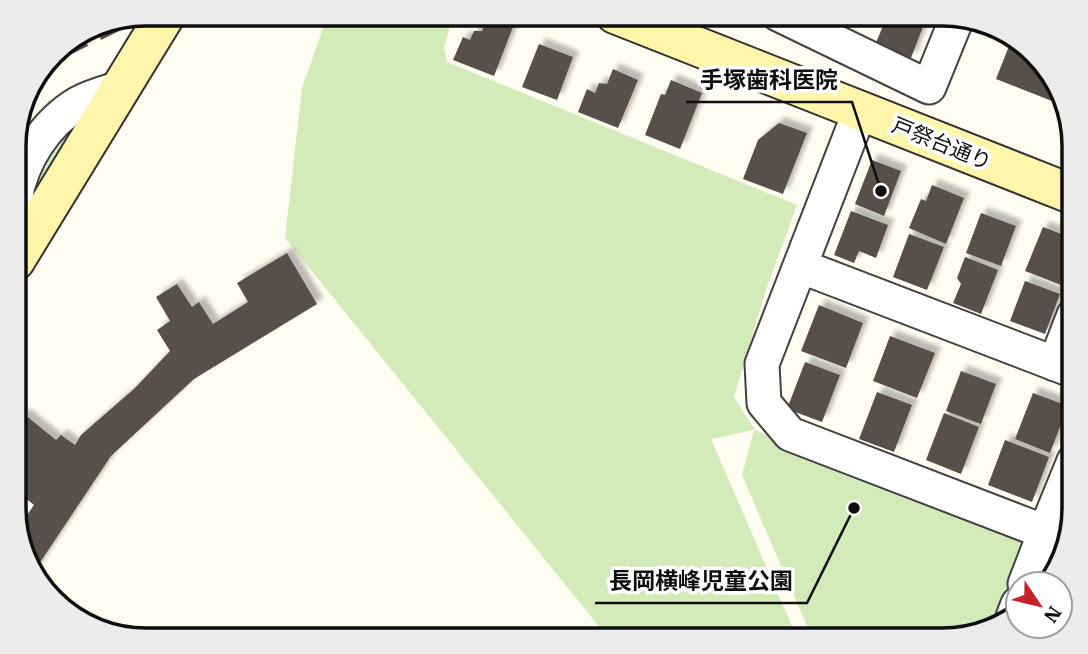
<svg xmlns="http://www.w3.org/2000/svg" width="1088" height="654" viewBox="0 0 1088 654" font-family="'IBM Plex Serif','Noto Sans JP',serif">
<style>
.green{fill:#d3ebb9}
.building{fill:#58504b;filter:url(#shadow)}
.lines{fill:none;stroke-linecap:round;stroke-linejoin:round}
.street-casing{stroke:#424242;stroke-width:37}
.secondary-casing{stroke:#313131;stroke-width:42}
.street{stroke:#fff;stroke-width:33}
.secondary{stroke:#fff6ac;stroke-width:38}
.labels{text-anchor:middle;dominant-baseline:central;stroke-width:7;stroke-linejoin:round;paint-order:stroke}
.street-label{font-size:21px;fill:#0f0f0f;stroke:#fff}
.rim{fill:none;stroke:#0f0f0f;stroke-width:3.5}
.leader{fill:none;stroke:#0f0f0f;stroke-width:2.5}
.callout-dot{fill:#0f0f0f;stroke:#fff;stroke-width:2.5}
.callout-label{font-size:23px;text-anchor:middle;font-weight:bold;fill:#0f0f0f;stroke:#fff;stroke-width:7;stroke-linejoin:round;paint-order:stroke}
</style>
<defs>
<filter id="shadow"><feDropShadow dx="6" dy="-6" stdDeviation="2" flood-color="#0004"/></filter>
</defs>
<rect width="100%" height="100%" fill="#fffcf1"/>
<path class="green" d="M328,14H454L444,47L447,62L797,205L765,293L734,397L755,430L1036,541L1003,623L950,640H813L742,475L754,430L711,439L798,640H610L285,238L302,88Z
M78,123L31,199L32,185L49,146Z"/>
<path class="building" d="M813,14H854L849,28Z
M888,14H913L926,19L911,58L875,45Z
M488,17L513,27L494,76L453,60L463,37L470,40L474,31H482Z
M127,21L129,26L101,40L98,32Z
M1013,36L1052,73L1057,89L1052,101L996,79Z
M84,38L88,46L59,60L56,53L59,47Z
M539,44L573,57L557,100L522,87Z
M613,69L638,80L618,128L578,112L587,89L595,93L599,83L607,84Z
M671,80L702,93L680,149L645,135L661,94L665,95Z
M779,123L807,133L783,194L743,179L758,140Z
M872,160L901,171L884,216L855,204Z
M932,185L964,198L946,244L909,228L921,199L926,201Z
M851,211L888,225L876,258L859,251L854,263L834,255Z
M981,213L1016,226L1001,266L966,253Z
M1043,227L1074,239V254L1061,285L1025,271Z
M909,234L944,247L927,290L893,277Z
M287,253L317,304L194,379L111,456L33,573L17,530L34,505L18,492L15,496V425L24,414L56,440L61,435L75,445L81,435L135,388L170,351L157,330L170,321L156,297L177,284L192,307L199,302L213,324L248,302L237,283Z
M965,257L998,270L981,314L953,303L961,284L957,278Z
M1025,281L1060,294L1045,334L1010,321Z
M819,305L863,323L846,368L801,351Z
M890,336L935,353L917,398L873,381Z
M805,362L840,375L822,422L787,409Z
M961,371L996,384L981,424L946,411Z
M877,392L912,405L894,452L859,439Z
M1033,393L1068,406L1050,453L1015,439Z
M944,413L979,427L961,474L926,460Z
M1005,440L1049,457L1032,502L988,485Z"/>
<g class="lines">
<defs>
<path id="street" d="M778,14L929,87L957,18
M860,111L762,364L764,403L790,434L1045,532L1025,584
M15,200C21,161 45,123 79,103C92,96 107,92 120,88
M800,266L1074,371
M1055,364L1074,315
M1045,532L1074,461
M1013,617L1018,604"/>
<path id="secondary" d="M615,14L1074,195
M15,261L166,14"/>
</defs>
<use href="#street" class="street-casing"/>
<use href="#secondary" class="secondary-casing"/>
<use href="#street" class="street"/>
<use href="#secondary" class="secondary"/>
</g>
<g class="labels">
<g class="street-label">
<text transform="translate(942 143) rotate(22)">戸祭台通り</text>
</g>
</g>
<path d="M0 0H1088V654H0ZM146 26H942A120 120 0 0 1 1062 146V508A120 120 0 0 1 942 628H146A120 120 0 0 1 26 508V146A120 120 0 0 1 146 26Z" fill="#ececec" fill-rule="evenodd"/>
<path class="rim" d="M146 26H942A120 120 0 0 1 1062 146V508A120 120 0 0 1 942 628H146A120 120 0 0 1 26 508V146A120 120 0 0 1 146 26Z"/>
<path class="leader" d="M881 191L852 102H686M854 508L807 603H595"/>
<g class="callout-dot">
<circle cx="881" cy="191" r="7"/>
<circle cx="854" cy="508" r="7"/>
</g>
<g class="callout-label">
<text x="769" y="88">手塚歯科医院</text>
<text x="701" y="589">長岡横峰児童公園</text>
</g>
<g transform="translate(1039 605) rotate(125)"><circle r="33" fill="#ffffff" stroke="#9f9f9f" stroke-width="2"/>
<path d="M0-5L12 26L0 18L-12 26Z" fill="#c32329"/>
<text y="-10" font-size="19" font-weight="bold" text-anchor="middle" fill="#0f0f0f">N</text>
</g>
</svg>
